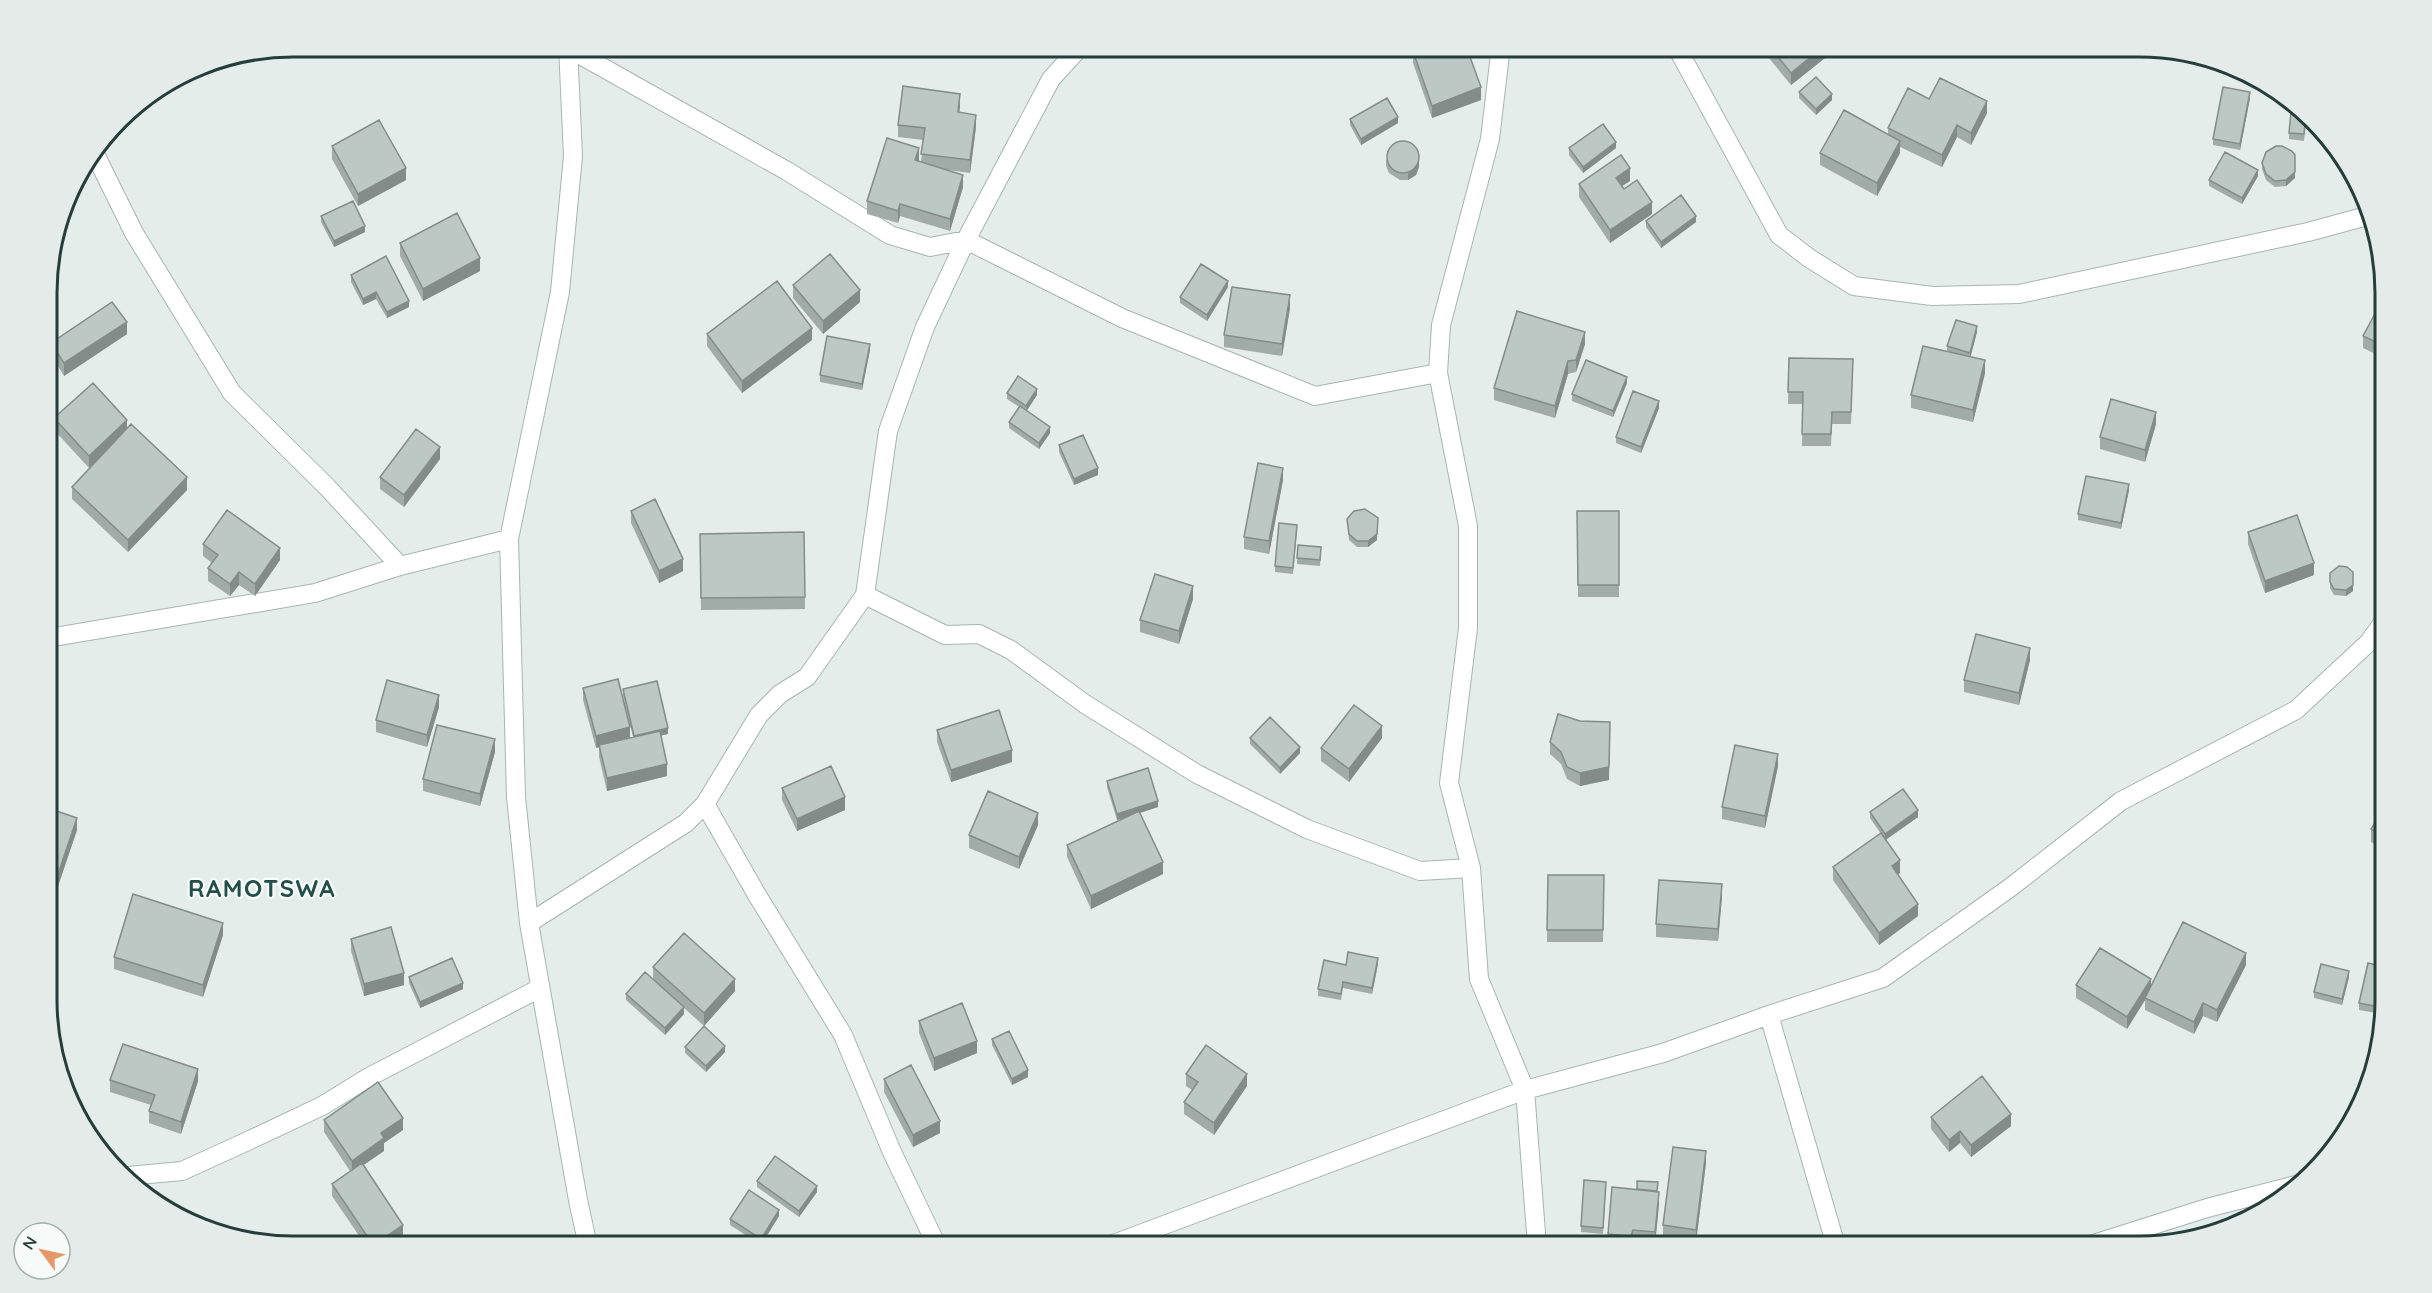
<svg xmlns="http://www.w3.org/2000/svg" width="2432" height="1293" viewBox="0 0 2432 1293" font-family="Quicksand,sans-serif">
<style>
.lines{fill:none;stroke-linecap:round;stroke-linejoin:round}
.street-casing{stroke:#a8b5b2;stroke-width:20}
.secondary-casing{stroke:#a2b5b0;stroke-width:20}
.street{stroke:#fff;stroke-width:18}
.secondary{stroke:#fff;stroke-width:18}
.wall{fill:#a1aca9}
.shaded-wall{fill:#838c89}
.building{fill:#bbc8c4;stroke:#838c89;stroke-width:1.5}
.labels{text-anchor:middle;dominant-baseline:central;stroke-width:4.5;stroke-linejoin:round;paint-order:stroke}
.district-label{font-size:24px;font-weight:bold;letter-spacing:1.5px;fill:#234e49;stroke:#f6faf8}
.rim{fill:none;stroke:#263e3a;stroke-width:3}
</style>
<rect width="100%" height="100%" fill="#e5edeb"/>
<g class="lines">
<defs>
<path id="street" d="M568,46L573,156L560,292L509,539L516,797L529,923L578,1200L588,1246
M1501,46L1490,139L1441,325L1438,373L1468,526V628L1449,783L1471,868L1479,979L1525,1090L1537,1246
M1676,46L1779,235L1809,258L1854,286L1932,296L2019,294L2308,232L2367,216
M568,48L787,171L890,235L930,247L966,240L1122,318L1315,396L1438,373
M95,154L134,233L232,393L327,487L400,566
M865,595L888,431L925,327L966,240L1051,79L1081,46
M48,638L315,593L400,566L509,539
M705,804L757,895L843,1035L892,1152L937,1246
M529,923L686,823L705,804L759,715L780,694L807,677L865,595L945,635L979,634L1011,650L1085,704L1197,774L1307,829L1420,871L1471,868
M1769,1015L1836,1246
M128,1176L182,1171L250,1140L322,1106L369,1077L540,988
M1108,1246L1525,1090L1663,1053L1769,1015L1883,978L2011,887L2121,801L2296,710L2369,642L2384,621"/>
<path id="secondary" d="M2087,1246L2207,1208L2300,1184"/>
</defs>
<use href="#street" class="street-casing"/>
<use href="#secondary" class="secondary-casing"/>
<use href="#street" class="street"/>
<use href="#secondary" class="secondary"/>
</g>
<path class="wall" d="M1759,46H1830V54L1791,85Z
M1413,51L1481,100L1432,118L1413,63Z
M1799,92L1832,100L1816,115L1799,98Z
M2250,98L2240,150L2213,145V139Z
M1929,99L1987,113L1971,145L1957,137L1942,167L1900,147V153L1877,196L1820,165V153L1888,134V128Z
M960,106L959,112L976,127L970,173L948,170L963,187L950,231L900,216L898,223L867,214V201L921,162L923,140L898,137V125Z
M2307,113L2304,141L2289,139V133Z
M1350,119L1398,123L1361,145L1350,125Z
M332,146L406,180L358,206L332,159Z
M1569,148H1616L1583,173L1569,155Z
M1386,160L1419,167L1416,175L1408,180H1400L1389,173L1386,166Z
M2262,163L2295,178L2286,186L2275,187L2266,180L2262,169Z
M2258,176L2242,204L2209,186V180Z
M1630,181L1622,186L1652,214L1610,243L1579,197V184Z
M321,216L365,232L334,247L321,222Z
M1646,221L1696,222L1661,248L1646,227Z
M400,243L480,271L423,301L400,256Z
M351,275L409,307L387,318L376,299L363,305L351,282Z
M793,285L860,302L823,334L793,298Z
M1228,287L1207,321L1180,303V297Z
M2384,297V358L2363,348V336Z
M1290,308L1282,356L1224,347V335Z
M1977,332L1970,357L1985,373L1973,422L1911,408V395L1947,352V346Z
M127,334L64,376L51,355V343Z
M707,334L812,340L742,393L707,346Z
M1585,344L1576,372L1568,374L1555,418L1494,400V388Z
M870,350L862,390L820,382V375Z
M1789,358L1853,359L1851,424H1832L1831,446H1802L1803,404H1788Z
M1627,383L1613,417L1572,401V394Z
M1007,393L1037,395L1026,411L1050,433L1039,449L1009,428V422L1019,407L1007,399Z
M1659,408L1641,453L1616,443V437Z
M54,418L127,428L187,490L128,552L72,499V487L99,458L89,468L54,430Z
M2156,424L2145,462L2100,449V437Z
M1059,445L1098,475L1074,485L1059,452Z
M440,459L404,507L380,489V477Z
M1283,480L1269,554L1244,549V537Z
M2129,490L2121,529L2078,520V514Z
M631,511L683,571L659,583L631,523Z
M1577,511H1619V597H1578Z
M1347,519L1377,540L1368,547H1357L1349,540Z
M1297,531L1293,574L1275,572V566Z
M804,532L805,609L701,610L700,534Z
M2248,532L2314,575L2265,593L2248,544Z
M203,544L280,560L255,596L239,585L230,596L208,581V568L212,563L203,556Z
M1321,553L1320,566L1297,564V558Z
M2353,572V591L2346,596L2334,595L2330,588V573Z
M1193,599L1179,644L1140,632V620Z
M2030,660L2019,705L1964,692V680Z
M583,688L630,738L633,737L623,696V689L668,734L661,735L667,776L607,791L599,757V747L596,748L583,700Z
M439,707L427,747L376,732V720Z
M937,730L1012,762L951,782L937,742Z
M1250,738L1300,753L1280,774L1250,744Z
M1382,738L1349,782L1321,761V748Z
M1550,742L1609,780L1580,786L1567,779L1561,764L1550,754Z
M495,752L480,806L423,791V779Z
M1778,766L1765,828L1722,819V807Z
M1107,781L1158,807L1140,813L1163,874L1091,909L1067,857V845L1126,817L1117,820L1107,787Z
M782,788L845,810L797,831L782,800Z
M2385,807V850L2371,842V829Z
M48,808L77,830L57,889L48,886Z
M1870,812L1918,817L1886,840L1900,873L1898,874L1918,916L1879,945L1833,880V867L1881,834L1870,818Z
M1038,825L1019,869L969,848V835Z
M1548,875H1604L1603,942H1547Z
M1722,897L1718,941L1656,937V924Z
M223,935L203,997L114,969V957Z
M351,939L404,985L364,996L351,951Z
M1378,964L1372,994L1343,988L1341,1000L1318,996V989L1346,965Z
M2246,965L2217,1022L2203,1016L2194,1034L2145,1010V1000L2127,1029L2076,998V985L2151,987Z
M653,967L735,991L704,1026L684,1008V1014L665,1035L626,1000V994L674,998L653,979Z
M409,977L463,989L420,1008L409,983Z
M2349,977L2342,1005L2314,998V992Z
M2385,1001L2382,1014L2359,1010V1003Z
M919,1021L977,1053L934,1071L919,1033Z
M992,1039L1028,1077L1012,1085L992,1045Z
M685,1047L725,1052L706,1072L685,1053Z
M1186,1074L1247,1086L1214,1135L1184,1114V1102L1192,1090L1186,1086Z
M884,1079L940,1133L913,1147L884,1092Z
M110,1080L198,1081L181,1134L149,1123V1111L151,1105L110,1092Z
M1931,1117L2011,1126L1971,1157L1960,1143L1949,1152L1931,1129Z
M324,1120L403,1130L384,1143V1151L363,1165L403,1237L390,1246H366L332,1196V1184L350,1171L324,1132Z
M1706,1163L1696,1242L1663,1237V1225Z
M757,1181L817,1192L799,1217L757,1187Z
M1606,1188L1603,1234L1581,1232V1226Z
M1657,1191L1659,1204L1655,1245L1633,1242L1631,1246H1608V1234Z
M779,1216L761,1245L730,1225V1219Z"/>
<path class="shaded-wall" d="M1824,46H1830V54L1791,85V73Z
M1481,87V100L1432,118V106Z
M2250,92V98L2240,150V144Z
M960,94V106L958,124V112Z
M1832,94V100L1816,115V109Z
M1987,101V113L1971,145V133Z
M976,115V127L970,173V160Z
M1398,117V123L1361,145V139Z
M1957,125V137L1942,167V155Z
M1900,141V153L1877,196V183Z
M1616,142V148L1583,173V167Z
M919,148V160L915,172V160Z
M2295,155V178L2286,186V180Z
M1419,161V167L1416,175L1408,180V174Z
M406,168V180L358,206V194Z
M1630,168V181L1616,190V178Z
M2258,170V176L2242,204V198Z
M963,175V187L950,231V219Z
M1652,202V214L1610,243V230Z
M900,204V216L898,223V211Z
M1696,216V222L1661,248V242Z
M365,226V232L334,247V241Z
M480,258V271L423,301V289Z
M1228,281V287L1207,321V315Z
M860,290V302L823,334V321Z
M376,292V299L363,305V299Z
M1290,295V308L1282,356V344Z
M409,301V307L387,318V312Z
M127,322V334L64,376V363Z
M1977,326V332L1970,359V353Z
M812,328V340L742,393V381Z
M1585,332V344L1576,372V360Z
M870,344V350L862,390V384Z
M1985,360V373L1973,422V410Z
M1568,361V374L1555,418V406Z
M1627,377V383L1613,417V411Z
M1037,389V395L1026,412V406Z
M1659,401V408L1641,453V447Z
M2156,412V424L2145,462V450Z
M127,420V433L89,468V456Z
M1050,427V433L1039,449V443Z
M440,447V459L404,507V495Z
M1098,468V475L1074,485V479Z
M1283,468V480L1269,554V541Z
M187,477V490L128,552V540Z
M2129,484V490L2121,529V523Z
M1378,518L1377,540L1368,547V541Z
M280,548V560L255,596V584Z
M683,559V571L659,583V571Z
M2314,563V575L2265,593V581Z
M239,572V585L230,596V584Z
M2353,585V591L2346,596V590Z
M1193,586V599L1179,644V631Z
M2030,648V660L2019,705V693Z
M439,695V707L427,747V735Z
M1610,722L1609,780L1580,786V773Z
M1382,726V738L1349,782V769Z
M630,727V739L596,748V736Z
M668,728V734L634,742V736Z
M495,739V752L480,806V794Z
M1300,747V753L1280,774V768Z
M1012,750V762L951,782V770Z
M1778,754V766L1765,828V816Z
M667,764V776L607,791V778Z
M845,797V810L797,831V819Z
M1158,801V807L1117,820V814Z
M1918,810V817L1885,840V834Z
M1038,813V825L1019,869V857Z
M77,818V830L57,889V877Z
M1900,860V873L1892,878V866Z
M1163,862V874L1091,909V896Z
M1722,884V897L1718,941V929Z
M1918,904V916L1879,945V933Z
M223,923V935L203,997V985Z
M2246,953V965L2217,1022V1010Z
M1378,958V964L1372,994V988Z
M2349,971V977L2342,1005V999Z
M404,973V985L364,996V984Z
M735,979V991L704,1026V1013Z
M2151,979V991L2145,998V1000L2127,1029V1017Z
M463,983V989L420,1008V1002Z
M2203,1003V1016L2194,1034V1022Z
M684,1007V1014L665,1035V1028Z
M977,1041V1053L934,1071V1058Z
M725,1046V1052L706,1072V1066Z
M198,1069V1081L181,1134V1122Z
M1028,1070V1077L1012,1085V1079Z
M1247,1074V1086L1214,1135V1123Z
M2011,1114V1126L1971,1157V1145Z
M403,1118V1130L384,1143V1151L352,1173V1161L381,1133Z
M940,1121V1133L913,1147V1135Z
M1960,1131V1143L1949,1152V1140Z
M1706,1151V1163L1696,1242V1230Z
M817,1186V1192L799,1217V1211Z
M1659,1192V1204L1655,1245V1232Z
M779,1210V1216L761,1245V1239Z
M403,1225V1237L390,1246H373V1245Z
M1633,1230V1242L1631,1246V1236Z"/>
<path class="building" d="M1425,46H1466L1481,87L1432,106L1413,51Z
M1769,46H1824L1791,73Z
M1816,77L1832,94L1816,109L1799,92Z
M1940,78L1987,101L1971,133L1957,125L1942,155L1888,128L1908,88L1929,99Z
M903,86L960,94L958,112L976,115L970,160L921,154L925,128L898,125Z
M2223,87L2250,92L2240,144L2213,139Z
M1387,98L1398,117L1361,139L1350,119Z
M2292,101L2302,108L2306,113L2304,134L2289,133Z
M1844,110L1900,141L1877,183L1820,153Z
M379,120L406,168L358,194L332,146Z
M1603,124L1616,142L1583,167L1569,148Z
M887,138L919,148L915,160L963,175L950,219L900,204L898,211L867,201Z
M1387 157a16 16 0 1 1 32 0a16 16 0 1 1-32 0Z
M2276,146H2282L2292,151L2295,155V172L2286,180L2275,181L2266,174L2262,163L2266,152Z
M2225,152L2258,170L2242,198L2209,180Z
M1621,155L1630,168L1616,178L1624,189L1637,180L1652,202L1610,230L1579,184Z
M1681,195L1696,216L1661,242L1646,221Z
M353,201L365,226L334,241L321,216Z
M457,213L480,258L423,289L400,243Z
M830,254L860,290L823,321L793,285Z
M386,256L409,301L387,312L376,292L363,299L351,275Z
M1201,264L1228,281L1207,315L1180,297Z
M777,281L812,328L742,381L707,334Z
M1232,287L1290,295L1282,344L1224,335Z
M2384,297V346L2363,336Z
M112,302L127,322L64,363L51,343Z
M1517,311L1585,332L1576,360L1568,361L1555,406L1494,388Z
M1956,320L1977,326L1970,353L1947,346Z
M827,336L870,344L862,384L820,375Z
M1923,346L1985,360L1973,410L1911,395Z
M1789,358L1853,359L1851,412H1832L1831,434H1802L1803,392H1788Z
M1586,360L1627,377L1613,411L1572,394Z
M1018,376L1037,389L1026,406L1007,393Z
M93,383L127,420L89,456L54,418Z
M1633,391L1659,401L1641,447L1616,437Z
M2111,399L2156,412L2145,450L2100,437Z
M1020,406L1050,427L1039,443L1009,422Z
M131,424L187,477L128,540L72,487Z
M416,429L440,447L404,495L380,477Z
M1083,435L1098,468L1074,479L1059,445Z
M1258,463L1283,468L1269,541L1244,537Z
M2086,476L2129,484L2121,523L2078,514Z
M655,499L683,559L659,571L631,511Z
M1365,509L1378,518L1377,534L1368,541H1357L1349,534L1347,519L1354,511Z
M227,510L280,548L255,584L239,572L230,584L208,568L218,555L203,544Z
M1577,511H1619V585H1578Z
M2297,515L2314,563L2265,581L2248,532Z
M1279,523L1297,525L1293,568L1275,566Z
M804,532L805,597L701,598L700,534Z
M1298,545L1321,547L1320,560L1297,558Z
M2339,566L2347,567L2353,572V585L2346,590L2334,589L2330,582V573Z
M1155,574L1193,586L1179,631L1140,620Z
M1976,634L2030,648L2019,693L1964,680Z
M618,679L630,727L596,736L583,688Z
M387,680L439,695L427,735L376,720Z
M657,681L668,728L634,736L623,689Z
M1354,705L1382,726L1349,769L1321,748Z
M999,710L1012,750L951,770L937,730Z
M1558,714L1580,721L1610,722L1609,767L1580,773L1567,767L1561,752L1550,742Z
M1270,717L1300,747L1280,768L1250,738Z
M437,725L495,739L480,794L423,779Z
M660,731L667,764L607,778L599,745Z
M1735,745L1778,754L1765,816L1722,807Z
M831,766L845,797L797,819L782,788Z
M1148,768L1158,801L1117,814L1107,781Z
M1903,789L1918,810L1885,834L1870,812Z
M988,791L1038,813L1019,857L969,835Z
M2385,807V838L2371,829Z
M48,808L77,818L57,877L48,874Z
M1139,811L1163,862L1091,896L1067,845Z
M1881,833L1900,860L1892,866L1918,904L1879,933L1833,867Z
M1548,875H1604L1603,930H1547Z
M1659,880L1722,884L1718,929L1656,924Z
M133,894L223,923L203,985L114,957Z
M2183,922L2246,953L2217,1010L2203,1003L2194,1022L2145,998Z
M391,927L404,973L364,984L351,939Z
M684,933L735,979L704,1013L653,967Z
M2100,948L2151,979L2127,1017L2076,985Z
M1348,952L1378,958L1372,988L1343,982L1341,994L1318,989L1324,960L1346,965Z
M452,958L463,983L420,1002L409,977Z
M2368,963L2385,967V1001L2384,1008L2359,1003Z
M2321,964L2349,971L2342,999L2314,992Z
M645,972L684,1007L665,1028L626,994Z
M962,1003L977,1041L934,1058L919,1021Z
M704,1026L725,1046L706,1066L685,1047Z
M1009,1031L1028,1070L1012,1079L992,1039Z
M123,1044L198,1069L181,1122L149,1111L155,1095L110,1080Z
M1206,1045L1247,1074L1214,1123L1184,1102L1198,1082L1186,1074Z
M911,1065L940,1121L913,1135L884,1079Z
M1982,1076L2011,1114L1971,1145L1960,1131L1949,1140L1931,1117Z
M378,1082L403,1118L381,1133L384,1138L352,1161L324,1120Z
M1673,1147L1706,1151L1696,1230L1663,1225Z
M775,1156L817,1186L799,1211L757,1181Z
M362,1163L403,1225L373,1245L332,1184Z
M1584,1180L1606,1182L1603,1228L1581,1226Z
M1637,1181L1658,1182L1657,1191L1637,1189Z
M1612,1187L1659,1192L1655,1232L1633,1230L1631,1236L1608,1234Z
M749,1190L779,1210L761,1239L730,1219Z"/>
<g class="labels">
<g class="district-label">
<text x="262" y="888">RAMOTSWA</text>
</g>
</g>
<path d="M0 0H2432V1293H0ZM293 57H2139A236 236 0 0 1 2375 293V1000A236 236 0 0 1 2139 1236H293A236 236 0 0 1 57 1000V293A236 236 0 0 1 293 57Z" fill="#e5ebe9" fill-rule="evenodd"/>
<path class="rim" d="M293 57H2139A236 236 0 0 1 2375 293V1000A236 236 0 0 1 2139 1236H293A236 236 0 0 1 57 1000V293A236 236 0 0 1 293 57Z"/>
<g transform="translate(42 1251) rotate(303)"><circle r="28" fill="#f6faf8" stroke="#a3afac" stroke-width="1.5"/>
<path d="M0-4.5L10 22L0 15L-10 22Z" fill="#e6986b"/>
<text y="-9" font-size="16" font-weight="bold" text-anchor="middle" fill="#263e3a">N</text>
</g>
</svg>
